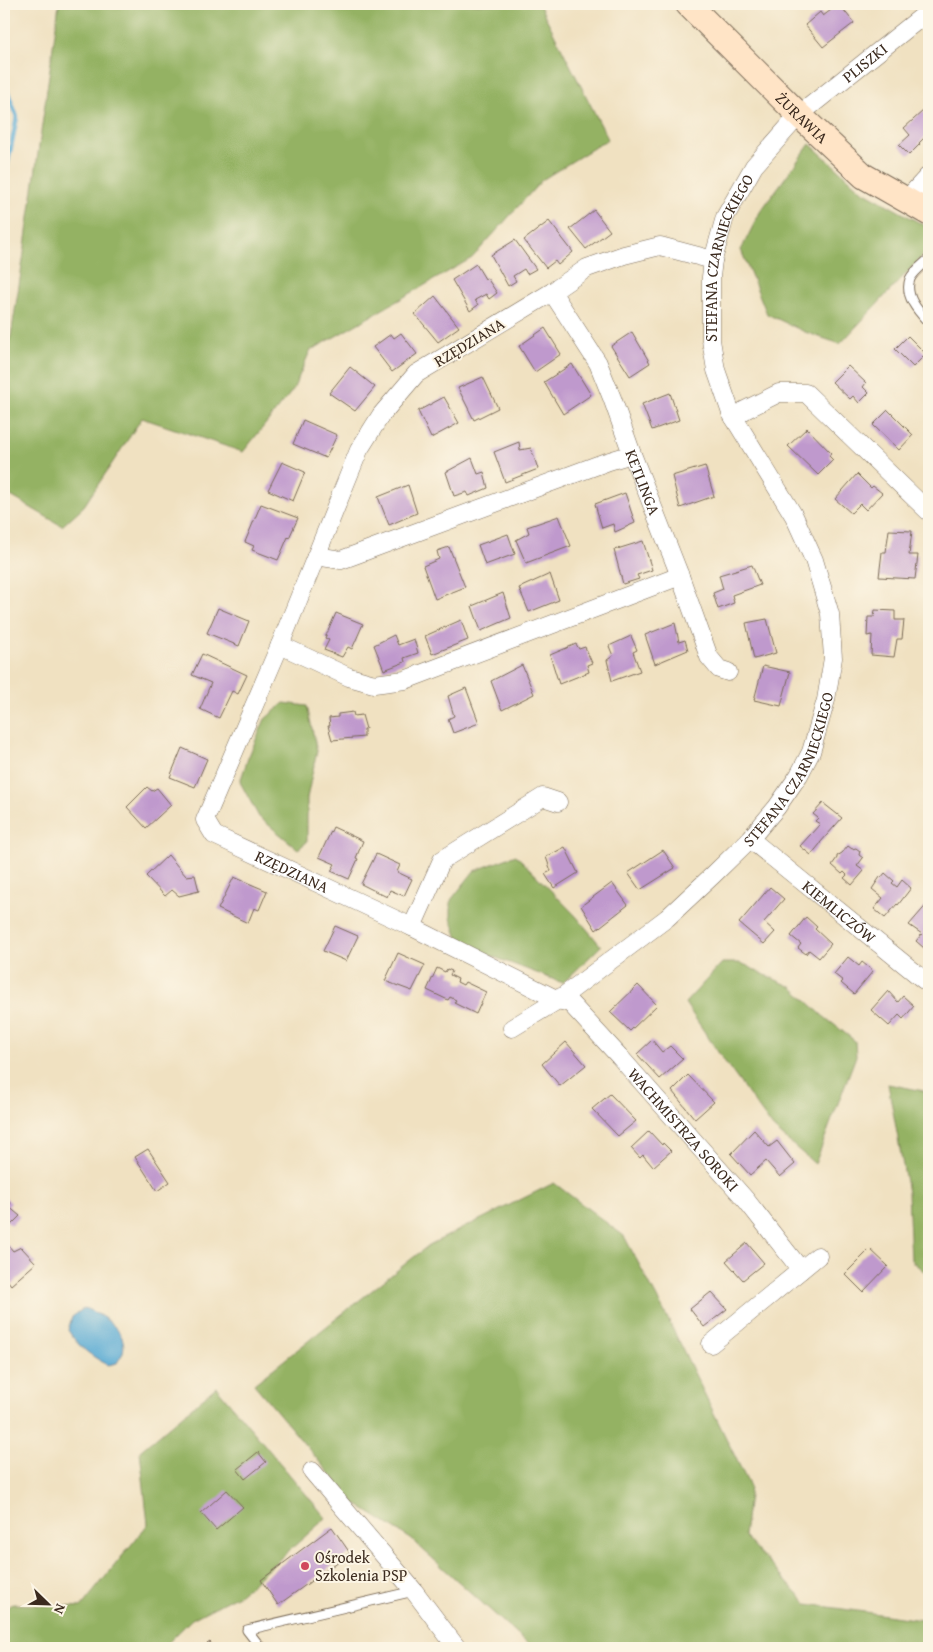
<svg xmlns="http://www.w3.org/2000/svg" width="933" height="1652" viewBox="0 0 933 1652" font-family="'Gentium Book Plus',serif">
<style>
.forest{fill:#94b264;stroke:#686e41}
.water{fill:#59aad4;stroke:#4a6a79}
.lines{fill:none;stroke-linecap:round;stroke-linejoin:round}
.stream{stroke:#59aad4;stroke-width:4.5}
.building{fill:#bf99cd}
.lane-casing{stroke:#7a6a57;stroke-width:11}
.street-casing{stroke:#7a6a57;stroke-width:19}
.secondary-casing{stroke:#7a6a57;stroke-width:27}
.lane{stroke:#fff;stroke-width:9}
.street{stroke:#fff;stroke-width:18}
.secondary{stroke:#ffe4c6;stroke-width:25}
.poi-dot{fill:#d1495b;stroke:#fcf5e5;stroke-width:2}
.labels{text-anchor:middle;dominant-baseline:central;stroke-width:4;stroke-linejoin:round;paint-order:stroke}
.street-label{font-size:16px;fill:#3b2a1e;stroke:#fcf5e5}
.poi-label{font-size:16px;fill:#3b2a1e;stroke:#fcf5e5;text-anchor:start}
</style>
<rect width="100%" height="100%" fill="#fcf5e5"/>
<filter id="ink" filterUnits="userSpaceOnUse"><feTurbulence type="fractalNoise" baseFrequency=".02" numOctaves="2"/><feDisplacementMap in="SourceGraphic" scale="10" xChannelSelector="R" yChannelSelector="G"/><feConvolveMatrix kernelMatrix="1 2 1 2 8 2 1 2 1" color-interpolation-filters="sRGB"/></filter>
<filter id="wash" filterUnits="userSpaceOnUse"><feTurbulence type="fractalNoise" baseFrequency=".0096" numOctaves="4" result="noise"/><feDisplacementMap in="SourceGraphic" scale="20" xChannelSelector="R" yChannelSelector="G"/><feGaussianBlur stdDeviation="1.12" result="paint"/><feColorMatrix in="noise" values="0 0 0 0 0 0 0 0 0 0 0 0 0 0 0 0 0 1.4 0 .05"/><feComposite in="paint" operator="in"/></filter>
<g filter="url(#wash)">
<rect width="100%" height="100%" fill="#f0e1c1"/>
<path class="forest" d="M59,4H539L608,139L542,180L472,258L310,351L293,390L243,452L142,418L84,506L62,526L4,492V351L11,336L23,260Z
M810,144L861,190L929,228V249L840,344L805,332L767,314L741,250L760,212Z
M284,703L307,706L317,751L307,798V842L298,849L259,817L240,782L248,758L265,719Z
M516,855L575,915L601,946L563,983L460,944L451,918V900L474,871Z
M722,963H739L748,966L756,971L792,987L823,1016L855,1041L856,1056L815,1164L773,1128L720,1055L685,1003Z
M888,1084L929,1092V1276L911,1260L908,1193Z
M554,1183L624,1236L664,1311L750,1487L744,1536L807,1604L929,1621V1648H527L529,1645L411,1539L354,1503L254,1384L429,1245Z
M216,1387L326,1518L240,1594L192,1619L163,1648H4V1609L13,1604L81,1607L148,1524L140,1451Z"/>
<path class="water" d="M84,1308C101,1314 129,1331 123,1352C122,1356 119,1359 117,1363L108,1365C91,1356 78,1347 68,1330L72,1317Z"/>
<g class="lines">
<path class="stream" d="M4,82L17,117L4,181"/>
</g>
<g id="blocks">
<path class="building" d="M839,4L854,23L823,47L805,25L820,12L823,16Z
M923,111L929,117V133L919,143L920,144L909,155L899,145L910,135L904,128Z
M594,210L610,231L586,249L570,229Z
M549,221L573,252L558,265L555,261L546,268L524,240Z
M515,240L536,269L527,274L524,269L513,276L516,281L508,286L491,255Z
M476,264L485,279L487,278L497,293L489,299L486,294L475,300L478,305L470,311L452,280Z
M435,296L459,327L438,342L415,314Z
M545,328L561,354L535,372L519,346Z
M632,332L650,363L630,376L611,346Z
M401,333L417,354L392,372L373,347L391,334L394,338Z
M908,336L926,354L913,367L895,349Z
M572,364L591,395L563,414L544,382Z
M848,366L866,383L863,387L869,393L859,403L853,396L850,399L832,382Z
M350,367L375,387L355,411L329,393Z
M483,377L498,408L474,420L458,388Z
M670,393L679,420L652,430L642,404Z
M444,397L459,423L431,438L418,411Z
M888,410L913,435L899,450L873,425Z
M303,420L337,435L326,458L293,444Z
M807,428L831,453L829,456L833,460L818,475L788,446Z
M519,442L520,450L531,448L538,469L505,482L494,452Z
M472,458L478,474L484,472L488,488L469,496L467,492L454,496L446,472Z
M282,462L305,472L293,501L268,490Z
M705,466L714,496L680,508L672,476Z
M857,474L871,488L873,486L882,493L866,510L860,504L851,513L835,499Z
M408,485L417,513L389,525L378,497Z
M625,493L635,523L615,532L613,524L602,528L595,504Z
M261,504L298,518L289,538L288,537L278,560L252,550L254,546L245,542Z
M559,516L571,546L526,563L516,540L529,533L527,527Z
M889,530L912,531L909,555H918L915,579L879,577L882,552H886Z
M508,534L515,554L485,565L478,545Z
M643,541L652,570L637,575L639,579L623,584L614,550Z
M449,547L465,587L435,599L423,566L439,559L437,551Z
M752,565L760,585L732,595L734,603L718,609L713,593L723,589L719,575Z
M550,574L559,600L529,612L519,588Z
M503,593L511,618L481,631L472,606Z
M218,608L249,621L239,646L207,633Z
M875,610L895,611V620H904L902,639H897L894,657L871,655L872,635L867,636L868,617H874Z
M336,613L363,624L352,649L348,647L342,657L324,650L329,640L325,638Z
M767,619L776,653L754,659L746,623Z
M461,620L468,640L432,654L425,636Z
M675,623L679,642L685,640L688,650L655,664L645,635Z
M394,635L398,645L414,639L418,653L404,658L405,662L384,670L374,645Z
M631,636L637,650L633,652L640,671L612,681L607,660L613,656L609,646Z
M576,644L579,649L585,647L592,663L587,665L589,672L559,684L550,655Z
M202,654L247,675L238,694L232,691L219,718L200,709L211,683L192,675Z
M522,665L534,694L502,710L491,681Z
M763,666L790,672L781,706L754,700Z
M466,688L479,723L453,733L448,719L454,716L448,696Z
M353,712L354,716L362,715L366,729H364V737L332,740L328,726H330L329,718L338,717V714Z
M182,748L207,759L195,787L170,777Z
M147,787L152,791L157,788L171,805L146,828L127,807Z
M823,803L842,818L820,843V844L811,855L800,846L820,824L815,821L818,818L813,814Z
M333,827L363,841L356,858L358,859L349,879L331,871L335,864L319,857Z
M848,846L852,849L856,848L860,851L859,855L863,858L857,866L864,871L852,885L844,878L847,875L844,872L842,874L832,865L837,858V856L842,853Z
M565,847L578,873L554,888L545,874L551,871L546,857Z
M663,850L675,868L640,890L628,873Z
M376,854L400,865L397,872L412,879L404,896L390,890L387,897L361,884Z
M168,855L186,876L195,875L199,891L179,896L172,890L165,896L146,876Z
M885,873L894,881L892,883L897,887L902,880L911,888L898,905L897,904L885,918L874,909L883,898L872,889L880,877L881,878Z
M234,877L267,891L259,910L254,908L248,923L218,909Z
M612,883L628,905L596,930L581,906Z
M770,887L784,899L764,922L775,932L764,944L739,923Z
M929,902V942L924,948L916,941L922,934L909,925Z
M806,917L817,927L815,929L831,944L819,958L809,950L806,954L798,948L801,944L791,936Z
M335,926L358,936L346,961L323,951Z
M398,953L425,965L412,991L385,981Z
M848,957L859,966L862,962L873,971L854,994L841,983L843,981L834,974Z
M437,968L445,972L447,969L452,971L450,975L458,979L457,982L463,985L465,982L486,992L476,1014L454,1003L456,1000L450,997L448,1000L427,990Z
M638,985L657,1005L630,1031L610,1012Z
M888,991L898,1002L903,996L914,1006L903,1019L899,1015L889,1026L871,1010Z
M652,1040L662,1052L670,1046L683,1059L660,1079L637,1054Z
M566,1042L586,1065L560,1086L542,1064Z
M688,1075L714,1102L695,1119L672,1091Z
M610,1094L636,1121L618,1136L592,1109Z
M754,1130L769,1147L777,1141L795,1164L780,1177L766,1161L750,1175L731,1154Z
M649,1131L662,1145L663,1143L671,1151L653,1167L643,1155L640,1158L631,1148Z
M148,1149L170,1182L157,1191L135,1157Z
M4,1196L11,1203L8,1206L20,1216L11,1225L4,1218Z
M747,1243L764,1263L743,1280L726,1261Z
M8,1245L13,1251L21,1247L36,1263L11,1285L4,1276V1264L5,1262L4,1260V1249Z
M870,1249L888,1266L863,1292L845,1274Z
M711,1292L727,1309L704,1327L690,1309Z
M258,1452L266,1462L245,1479L237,1469Z
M227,1490L243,1507L216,1530L201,1513Z
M332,1527L350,1553L278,1605L261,1580Z
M210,1642L215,1648H201Z"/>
</g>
</g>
<g filter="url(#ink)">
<use href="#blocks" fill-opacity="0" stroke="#7a6a57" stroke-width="1"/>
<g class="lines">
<defs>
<path id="lane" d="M929,259C924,264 913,272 910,279C904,296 918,311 929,323
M261,1648L247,1630L414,1591"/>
<g id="street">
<path d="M906,200L929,175"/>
<path id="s1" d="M713,260L660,246L624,255L587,268L552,292L416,374L381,415L359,450L280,645L205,820L214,835L412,927L558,1000L570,1003L619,1056L746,1200L801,1270"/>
<path id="s2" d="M552,292L598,363L612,398L632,454L680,576L709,657L719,669L728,672"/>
<path d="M734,418L745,410L779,393H806L929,512"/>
<path d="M316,556L341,560L606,462L632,454"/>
<path d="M280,645L349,677L374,684L405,680L680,576"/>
<path id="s3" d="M750,839L924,980L929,981"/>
<path d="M412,927L442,860L543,797L558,802"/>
<path id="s4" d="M512,1028L558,1000L667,918L713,875L750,839L777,807L799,775L811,752L826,700L833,658L830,614L814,560L794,516L731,413L716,370L711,340V277L713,260L725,217L754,166L799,115L929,11"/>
<path d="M711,1344L818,1256"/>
<path d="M312,1471L414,1591L457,1648"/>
</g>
<g id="secondary">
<path id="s5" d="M688,4L799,115L864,176L929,213"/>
</g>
</defs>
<use href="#lane" class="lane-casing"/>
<use href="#street" class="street-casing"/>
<use href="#secondary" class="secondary-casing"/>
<use href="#lane" class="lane"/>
<use href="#street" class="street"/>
<use href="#secondary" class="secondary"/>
</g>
</g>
<circle class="poi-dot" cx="305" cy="1566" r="5"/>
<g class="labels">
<g class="street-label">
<text stroke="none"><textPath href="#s4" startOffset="1189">PLISZKI</textPath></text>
<text stroke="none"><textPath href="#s5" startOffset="161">ŻURAWIA</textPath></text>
<text stroke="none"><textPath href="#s4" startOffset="939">STEFANA CZARNIECKIEGO</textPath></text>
<text transform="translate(469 342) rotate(-31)">RZĘDZIANA</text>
<text stroke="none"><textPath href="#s2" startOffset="212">KETLINGA</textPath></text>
<text stroke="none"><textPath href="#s4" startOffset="386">STEFANA CZARNIECKIEGO</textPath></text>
<text stroke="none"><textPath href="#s1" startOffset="932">RZĘDZIANA</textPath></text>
<text stroke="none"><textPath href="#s3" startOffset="115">KIEMLICZÓW</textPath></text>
<text stroke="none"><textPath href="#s1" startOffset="1410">WACHMISTRZA SOROKI</textPath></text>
</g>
<g class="poi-label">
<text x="315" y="1557">Ośrodek<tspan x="315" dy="18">Szkolenia PSP</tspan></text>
</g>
</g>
<rect width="933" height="1652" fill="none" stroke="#fcf5e5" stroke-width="20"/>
<g transform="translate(48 1604) rotate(113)" stroke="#fcf5e5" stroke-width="4" paint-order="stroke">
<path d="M0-4L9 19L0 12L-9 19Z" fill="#3b2a1e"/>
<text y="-8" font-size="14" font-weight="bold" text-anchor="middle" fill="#3b2a1e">N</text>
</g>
</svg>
